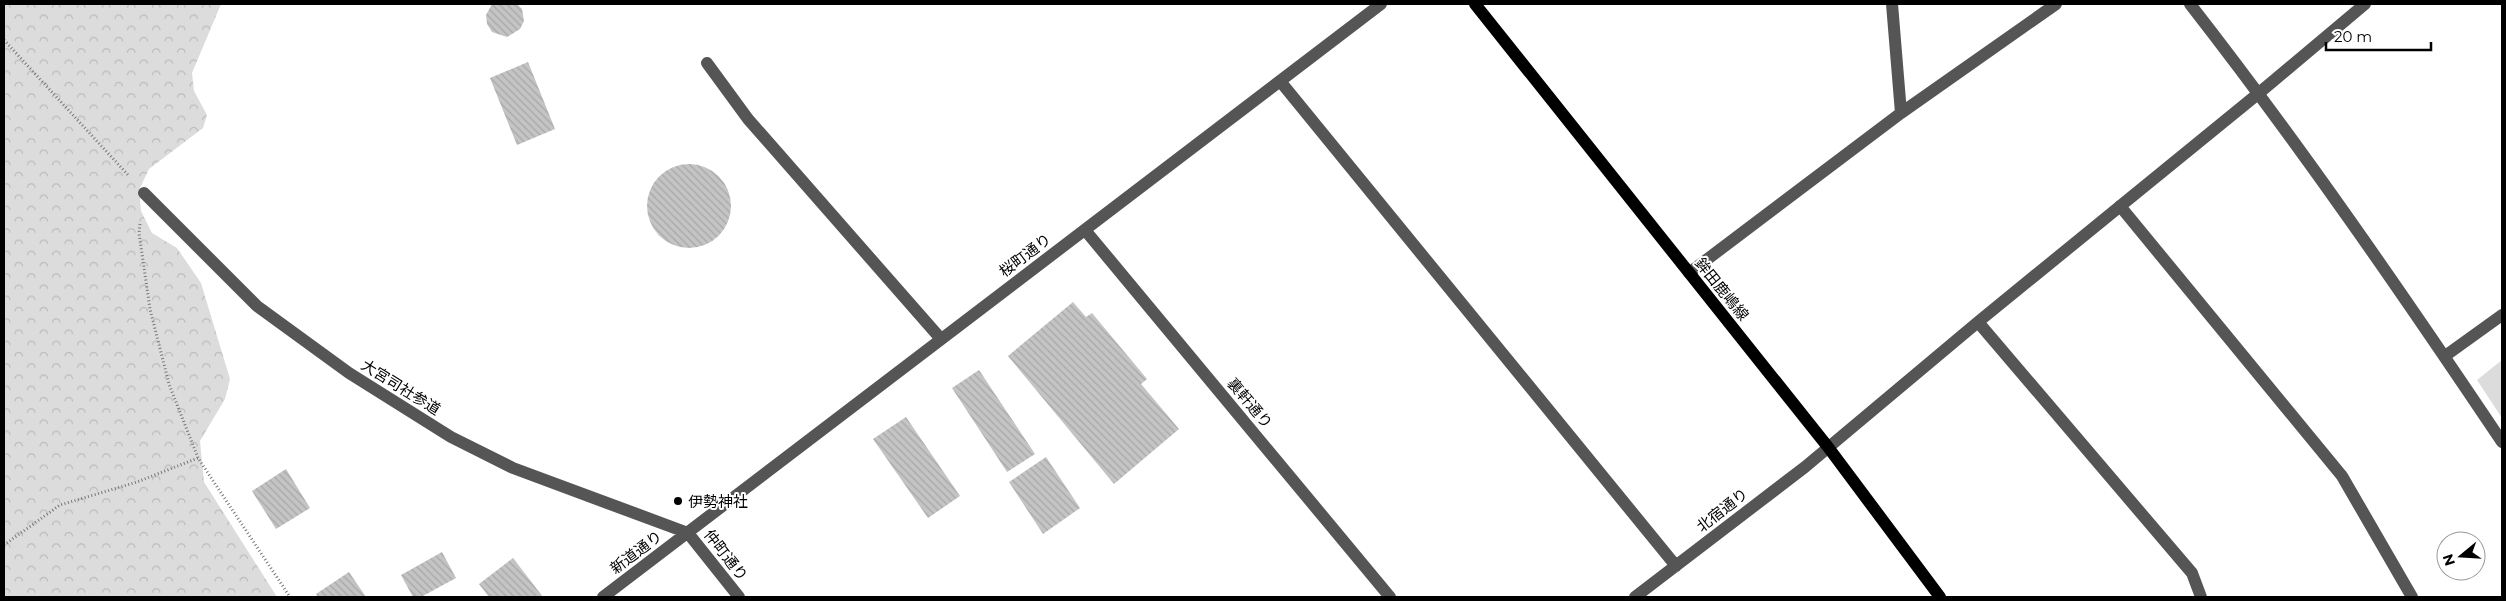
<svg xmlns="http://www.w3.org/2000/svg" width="2506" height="601" viewBox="0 0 2506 601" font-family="Montserrat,'Noto Sans JP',sans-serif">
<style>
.forest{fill:url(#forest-crowns)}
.park{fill:#dcdcdc}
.building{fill:url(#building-back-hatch)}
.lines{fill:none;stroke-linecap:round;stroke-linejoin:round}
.path{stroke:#777;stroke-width:3;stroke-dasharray:1 2.5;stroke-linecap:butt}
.minor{stroke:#555;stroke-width:12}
.major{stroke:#000;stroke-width:12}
.poi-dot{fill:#000;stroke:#fff;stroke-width:2}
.labels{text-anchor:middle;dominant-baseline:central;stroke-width:4;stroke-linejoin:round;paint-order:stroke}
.street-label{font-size:15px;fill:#000;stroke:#fff}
.poi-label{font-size:15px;fill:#000;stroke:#fff;text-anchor:start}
</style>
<defs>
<pattern id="forest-crowns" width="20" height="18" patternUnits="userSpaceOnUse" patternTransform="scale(1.25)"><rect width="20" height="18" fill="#dcdcdc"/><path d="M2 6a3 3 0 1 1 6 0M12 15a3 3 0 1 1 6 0" fill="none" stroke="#bbb"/></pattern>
<pattern id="building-back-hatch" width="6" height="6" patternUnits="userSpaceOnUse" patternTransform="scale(1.25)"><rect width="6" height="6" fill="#c4c4c4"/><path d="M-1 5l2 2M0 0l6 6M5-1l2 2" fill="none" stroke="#a7a7a7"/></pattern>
</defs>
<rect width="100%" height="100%" fill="#fff"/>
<path class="forest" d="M4,4H221L192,73L194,91L207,115L203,128L149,169L139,190L141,211L152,233L177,248L201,283L230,379L225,399L200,441L204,482L277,597H4Z"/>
<path class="park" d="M2502,360V418L2477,380Z"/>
<path class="building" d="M492,4H517L522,9L524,21L520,29L507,37L492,32L487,24L486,15Z
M528,62L555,129L517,145L490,78Z
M647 206a42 42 0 1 1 84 0a42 42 0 1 1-84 0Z
M1073,302L1086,317L1092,313L1147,379L1141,384L1179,429L1114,484L1008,356Z
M979,370L1035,454L1007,472L952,388Z
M906,417L960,496L928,518L873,439Z
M1046,457L1080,508L1043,534L1009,482Z
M286,469L310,508L276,529L252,491Z
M442,552L456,578L421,597H413L401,575Z
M513,558L543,597H489L479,584Z
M349,572L366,597H318L316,594Z"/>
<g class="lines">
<path class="path" d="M4,40L129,176
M140,224L139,233L150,309L169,384L198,458
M4,545L60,505L137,482L198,458L290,597"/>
<path class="minor" d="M1892,4L1901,113
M2190,4C2300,145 2402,293 2502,442
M707,63L748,119L941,339
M1280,81L1676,566
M144,193L257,306L349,373L451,437L513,468L688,533
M2120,206L2342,476L2412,597
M1085,230L1390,597
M1689,273L1901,113L2056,4
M1978,322L2192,573L2201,597
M2445,356L2502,315
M688,533L739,597
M603,597L1381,4
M1635,597L1805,467L1978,322L2259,93L2365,4"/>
<path class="major" d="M1475,4L1828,447L1940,597"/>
</g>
<circle class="poi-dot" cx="678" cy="501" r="5"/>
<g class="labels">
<g class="street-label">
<text transform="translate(1025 255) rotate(-37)">桜町通り</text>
<text transform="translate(1722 289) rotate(51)">鉾田鹿嶋線</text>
<text transform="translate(401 387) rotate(32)">大宮司社参道</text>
<text transform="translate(1250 403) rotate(50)">裏軒通り</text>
<text transform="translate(1722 510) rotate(-38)">北宿通り</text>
<text transform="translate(636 552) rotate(-37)">新道通り</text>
<text transform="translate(726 555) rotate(52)">仲町通り</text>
</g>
<g class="poi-label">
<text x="688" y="501">伊勢神社</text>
</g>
</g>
<rect width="2506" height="601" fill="none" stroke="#000000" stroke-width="10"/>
<g transform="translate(2461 556) rotate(252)"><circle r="24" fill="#ffffff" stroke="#999999"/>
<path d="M0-4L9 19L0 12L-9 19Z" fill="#000000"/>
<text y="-8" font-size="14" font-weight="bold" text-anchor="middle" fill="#000000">N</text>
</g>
<path d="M2326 42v8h105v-8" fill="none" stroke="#000000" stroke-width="2.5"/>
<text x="2334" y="42" font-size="15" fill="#000000" stroke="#ffffff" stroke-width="4" paint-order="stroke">20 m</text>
</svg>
